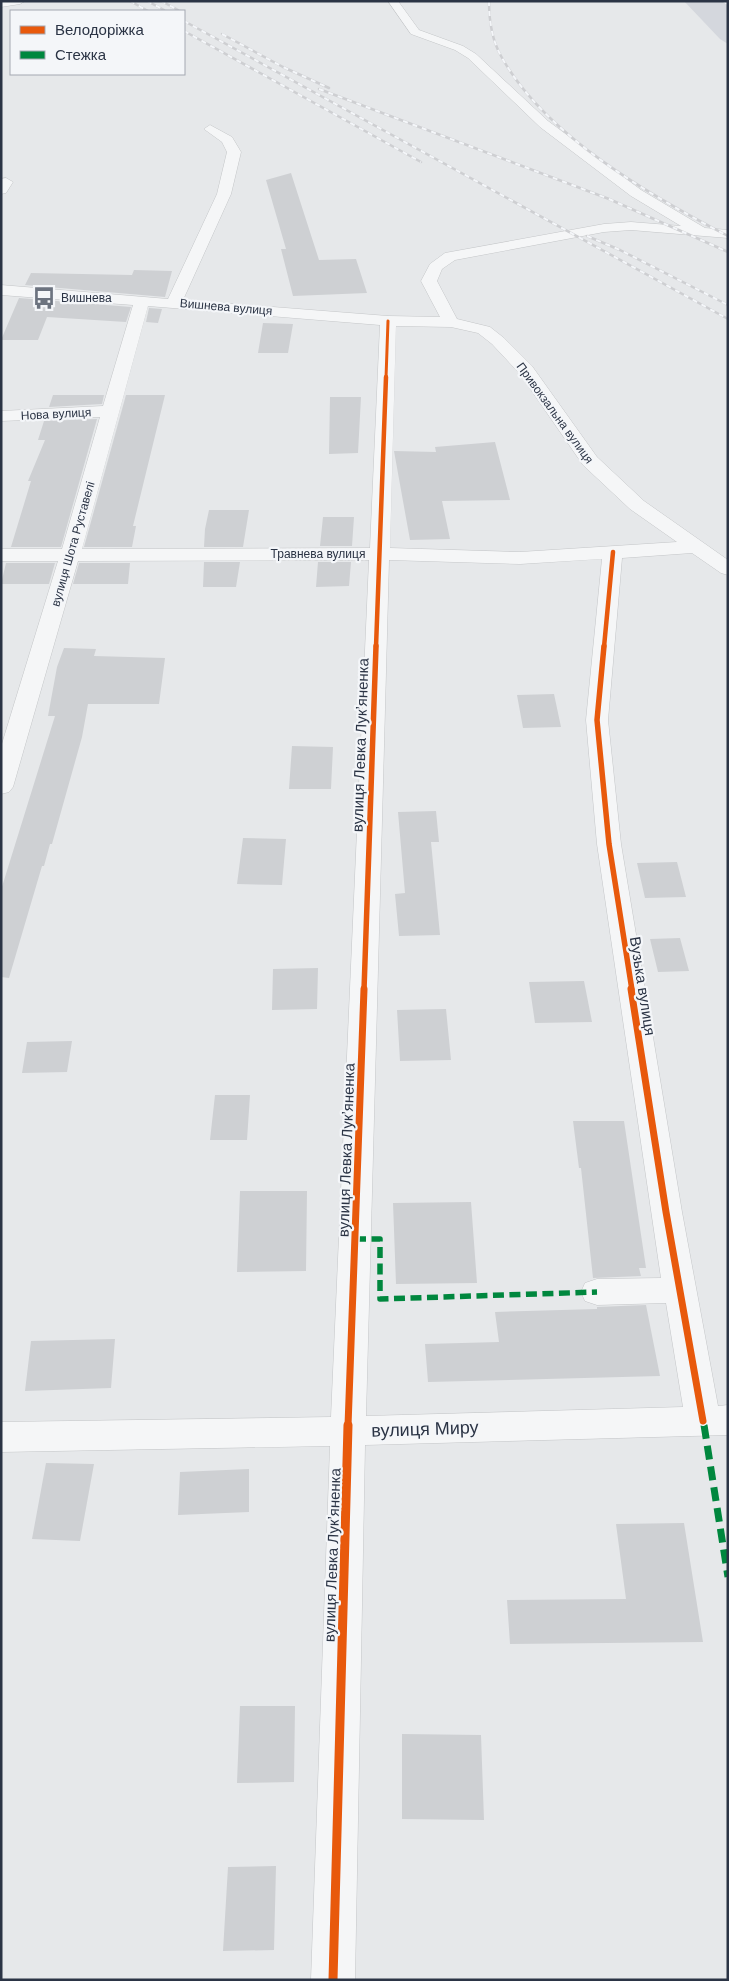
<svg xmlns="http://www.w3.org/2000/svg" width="729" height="1981" viewBox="0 0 729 1981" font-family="Arial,sans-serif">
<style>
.built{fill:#d4d7dd}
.building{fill:#ced0d3}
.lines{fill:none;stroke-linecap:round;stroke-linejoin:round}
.minor-casing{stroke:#c4c6c8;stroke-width:1}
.minor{fill:#f5f6f7;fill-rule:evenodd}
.rail-casing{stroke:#cecfd2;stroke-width:2.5}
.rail{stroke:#f4f6f9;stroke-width:2;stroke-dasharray:5;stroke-linecap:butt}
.quiet-far1{stroke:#00873e;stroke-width:5.5;stroke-dasharray:11 5.5;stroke-linecap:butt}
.quiet{stroke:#00873e;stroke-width:7;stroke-dasharray:14 7;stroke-linecap:butt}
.cycleway-far4-casing{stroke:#f4f6f9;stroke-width:5}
.cycleway-far3-casing{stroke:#f4f6f9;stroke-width:6}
.cycleway-far2-casing{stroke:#f4f6f9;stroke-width:8}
.cycleway-far1-casing{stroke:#f4f6f9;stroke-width:10}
.cycleway-casing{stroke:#f4f6f9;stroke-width:12}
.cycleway-far4{stroke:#e8590c;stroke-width:3}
.cycleway-far3{stroke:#e8590c;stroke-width:4.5}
.cycleway-far2{stroke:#e8590c;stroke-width:5.5}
.cycleway-far1{stroke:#e8590c;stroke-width:7}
.cycleway{stroke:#e8590c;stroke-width:9}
.labels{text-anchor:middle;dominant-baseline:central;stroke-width:4.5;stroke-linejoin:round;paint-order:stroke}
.far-poi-label{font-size:12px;fill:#2b3445;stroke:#f4f6f9;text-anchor:start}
.far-street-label{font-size:12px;fill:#2b3445;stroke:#f4f6f9}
.street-label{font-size:15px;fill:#2b3445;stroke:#f4f6f9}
.near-street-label{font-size:18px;fill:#2b3445;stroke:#f4f6f9}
</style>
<rect width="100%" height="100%" fill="#e6e8ea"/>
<path class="built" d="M684,1H728V44L720,39Z"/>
<path class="building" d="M291,173L319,260L356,259L367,293L293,296L281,249H286L266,180Z
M134,270L172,271L165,297L25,285L31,273L132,275Z
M19,298L131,307L126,322L47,317L38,340H1Z
M149,308L162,309L158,323L146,322Z
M263,323L293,324L288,353H258Z
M53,395H104L102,404L49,407Z
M126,395H165L133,526H136L132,547H84Z
M330,397H361L358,453L329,454Z
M97,419L61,547H11L31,481H28L45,440H38L44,421Z
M495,442L510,500L442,501L450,539L410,540L394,451L436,452L435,447Z
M209,510H249L243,547H204L205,529Z
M323,517H354L352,546H320Z
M204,562H240L236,587H203Z
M318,562H351L349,586L316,587Z
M6,563H55L49,584H1Z
M79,563H130L128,584H73Z
M64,648L96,649L94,656L165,658L159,704H88L82,737L52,844H50L44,866H42L9,978L1,977V890L55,716H48L57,667Z
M554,694L561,727L523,728L517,695Z
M292,746L333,747L331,789H289Z
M436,811L439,842H431L440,935L399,936L395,894L405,893L398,812Z
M243,838L286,839L282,885L237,884Z
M677,862L686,897L645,898L637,863Z
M680,938L689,971L658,972L650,939Z
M318,968L317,1009L272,1010L273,969Z
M584,981L592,1022L535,1023L529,982Z
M446,1009L451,1060L400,1061L397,1010Z
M72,1041L67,1072L22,1073L27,1042Z
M215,1095H250L247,1140H210Z
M573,1121H624L646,1268H639L641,1276L593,1278L581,1168H579Z
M240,1191H307L306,1271L237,1272Z
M471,1202L477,1283L396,1284L393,1203Z
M646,1305L660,1376L428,1382L425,1344L499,1342L495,1312L597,1309V1307Z
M115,1339L111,1388L25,1391L31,1341Z
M46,1463L94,1464L80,1541L32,1539Z
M249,1469V1512L178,1515L180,1472Z
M684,1523L703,1642L510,1644L507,1600L626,1599L616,1524Z
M240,1706H295L294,1782L237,1783Z
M402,1734L481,1735L484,1820L402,1819Z
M276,1866L274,1950L223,1951L228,1867Z"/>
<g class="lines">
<defs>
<path id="minor" d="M1,1H25L20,4L1,7Z
M388,1H398L419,30L463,46L476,54L548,121L641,190L705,228L728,230V238L631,230L604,232L455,260L442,269L437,281L457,319L490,327L504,338L532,366L597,457L644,501L728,560V575L721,573L692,553L622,558L608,720L621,844L682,1212L718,1406L728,1405V1435L365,1445L355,1980H311L330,1446L1,1452V1422L331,1417L369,560L78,561L13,787L9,792L1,794V747L58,561H1V549H62L100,417L1,421V411L103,406L133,305L1,295V285L168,299L217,194L227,152L222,142L204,129L210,125L232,137L241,152L231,194L183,300L388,316L440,317L421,281L430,264L445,253L604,224L631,222L681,226L631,196L540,127L468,58L455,50L411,34ZM148,306L380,325L370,548L82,549ZM396,326L451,327L478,333L492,344L520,374L583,465L630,509L677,542L520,552L390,548ZM602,559L586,720L597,844L661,1278L597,1279L585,1283L581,1292L585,1301L597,1305L666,1303L683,1407L366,1416L389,560L520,564Z
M6,178L13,182L6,193L1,194V179Z"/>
</defs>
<use href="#minor" class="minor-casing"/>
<use href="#minor" class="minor"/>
<defs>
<path id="rail" d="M130,1L148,11
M147,1L166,11
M161,1L180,11
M489,1C489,20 492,40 501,56C544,135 651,196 728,236
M723,1L728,4
M184,21L728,319
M184,31L421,162
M222,34L283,67L329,88
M319,89L609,199L728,252
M587,236L620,250L728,305"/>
</defs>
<use href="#rail" class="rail-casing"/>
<use href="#rail" class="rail"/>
<path class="quiet-far1" d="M355,1239H380V1299L597,1292
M703,1421L704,1426"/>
<path class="quiet" d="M704,1425L728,1577"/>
<defs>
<path id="cycleway-far4" d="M386,378L388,321"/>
<path id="cycleway-far3" d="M376,647L386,377
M604,647L613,552"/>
<path id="cycleway-far2" d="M604,646L597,720L609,844L632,990
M364,990L376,646"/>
<path id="cycleway-far1" d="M631,989L666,1212L703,1421
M348,1426L364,989"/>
<path id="cycleway" d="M333,1980L348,1425"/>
</defs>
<use href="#cycleway-far4" class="cycleway-far4-casing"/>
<use href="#cycleway-far3" class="cycleway-far3-casing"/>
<use href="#cycleway-far2" class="cycleway-far2-casing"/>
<use href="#cycleway-far1" class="cycleway-far1-casing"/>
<use href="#cycleway" class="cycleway-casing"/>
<use href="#cycleway-far4" class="cycleway-far4"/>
<use href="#cycleway-far3" class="cycleway-far3"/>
<use href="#cycleway-far2" class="cycleway-far2"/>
<use href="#cycleway-far1" class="cycleway-far1"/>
<use href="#cycleway" class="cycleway"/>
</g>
<defs>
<symbol id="bus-bare" viewBox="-9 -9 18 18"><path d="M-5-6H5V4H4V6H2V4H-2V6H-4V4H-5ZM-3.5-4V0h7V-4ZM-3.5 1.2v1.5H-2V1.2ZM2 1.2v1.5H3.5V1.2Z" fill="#6c737f" stroke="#f4f6f9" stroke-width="2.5" paint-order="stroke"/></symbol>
</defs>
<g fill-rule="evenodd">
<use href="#bus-bare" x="28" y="282" width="32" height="32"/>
</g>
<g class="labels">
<g class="far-poi-label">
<text x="61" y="298">Вишнева</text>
</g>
<g class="far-street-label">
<text transform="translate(226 307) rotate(5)">Вишнева вулиця</text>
<text transform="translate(555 413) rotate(54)">Привокзальна вулиця</text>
<text transform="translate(56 414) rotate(-3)">Нова вулиця</text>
<text transform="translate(73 544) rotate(-74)">вулиця Шота Руставелі</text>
<text x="318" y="554">Травнева вулиця</text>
</g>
<g class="street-label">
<text transform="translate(360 745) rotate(-88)">вулиця Левка Лукʼяненка</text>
<text transform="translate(643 986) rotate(81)">Вузька вулиця</text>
<text transform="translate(346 1150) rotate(-88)">вулиця Левка Лукʼяненка</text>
<text transform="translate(332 1555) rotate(-88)">вулиця Левка Лукʼяненка</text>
</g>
<g class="near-street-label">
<text transform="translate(425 1429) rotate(-2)">вулиця Миру</text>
</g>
</g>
<rect width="729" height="1981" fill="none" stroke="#2b3445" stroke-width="5"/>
<rect x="10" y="10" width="175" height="65" fill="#f4f6f9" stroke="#a4a8b1"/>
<rect x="20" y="26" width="25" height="8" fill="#e8590c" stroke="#a4a8b1"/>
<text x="55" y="35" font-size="15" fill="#2b3445">Велодоріжка</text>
<rect x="20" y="51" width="25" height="8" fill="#00873e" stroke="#a4a8b1"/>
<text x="55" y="60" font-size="15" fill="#2b3445">Стежка</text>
</svg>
